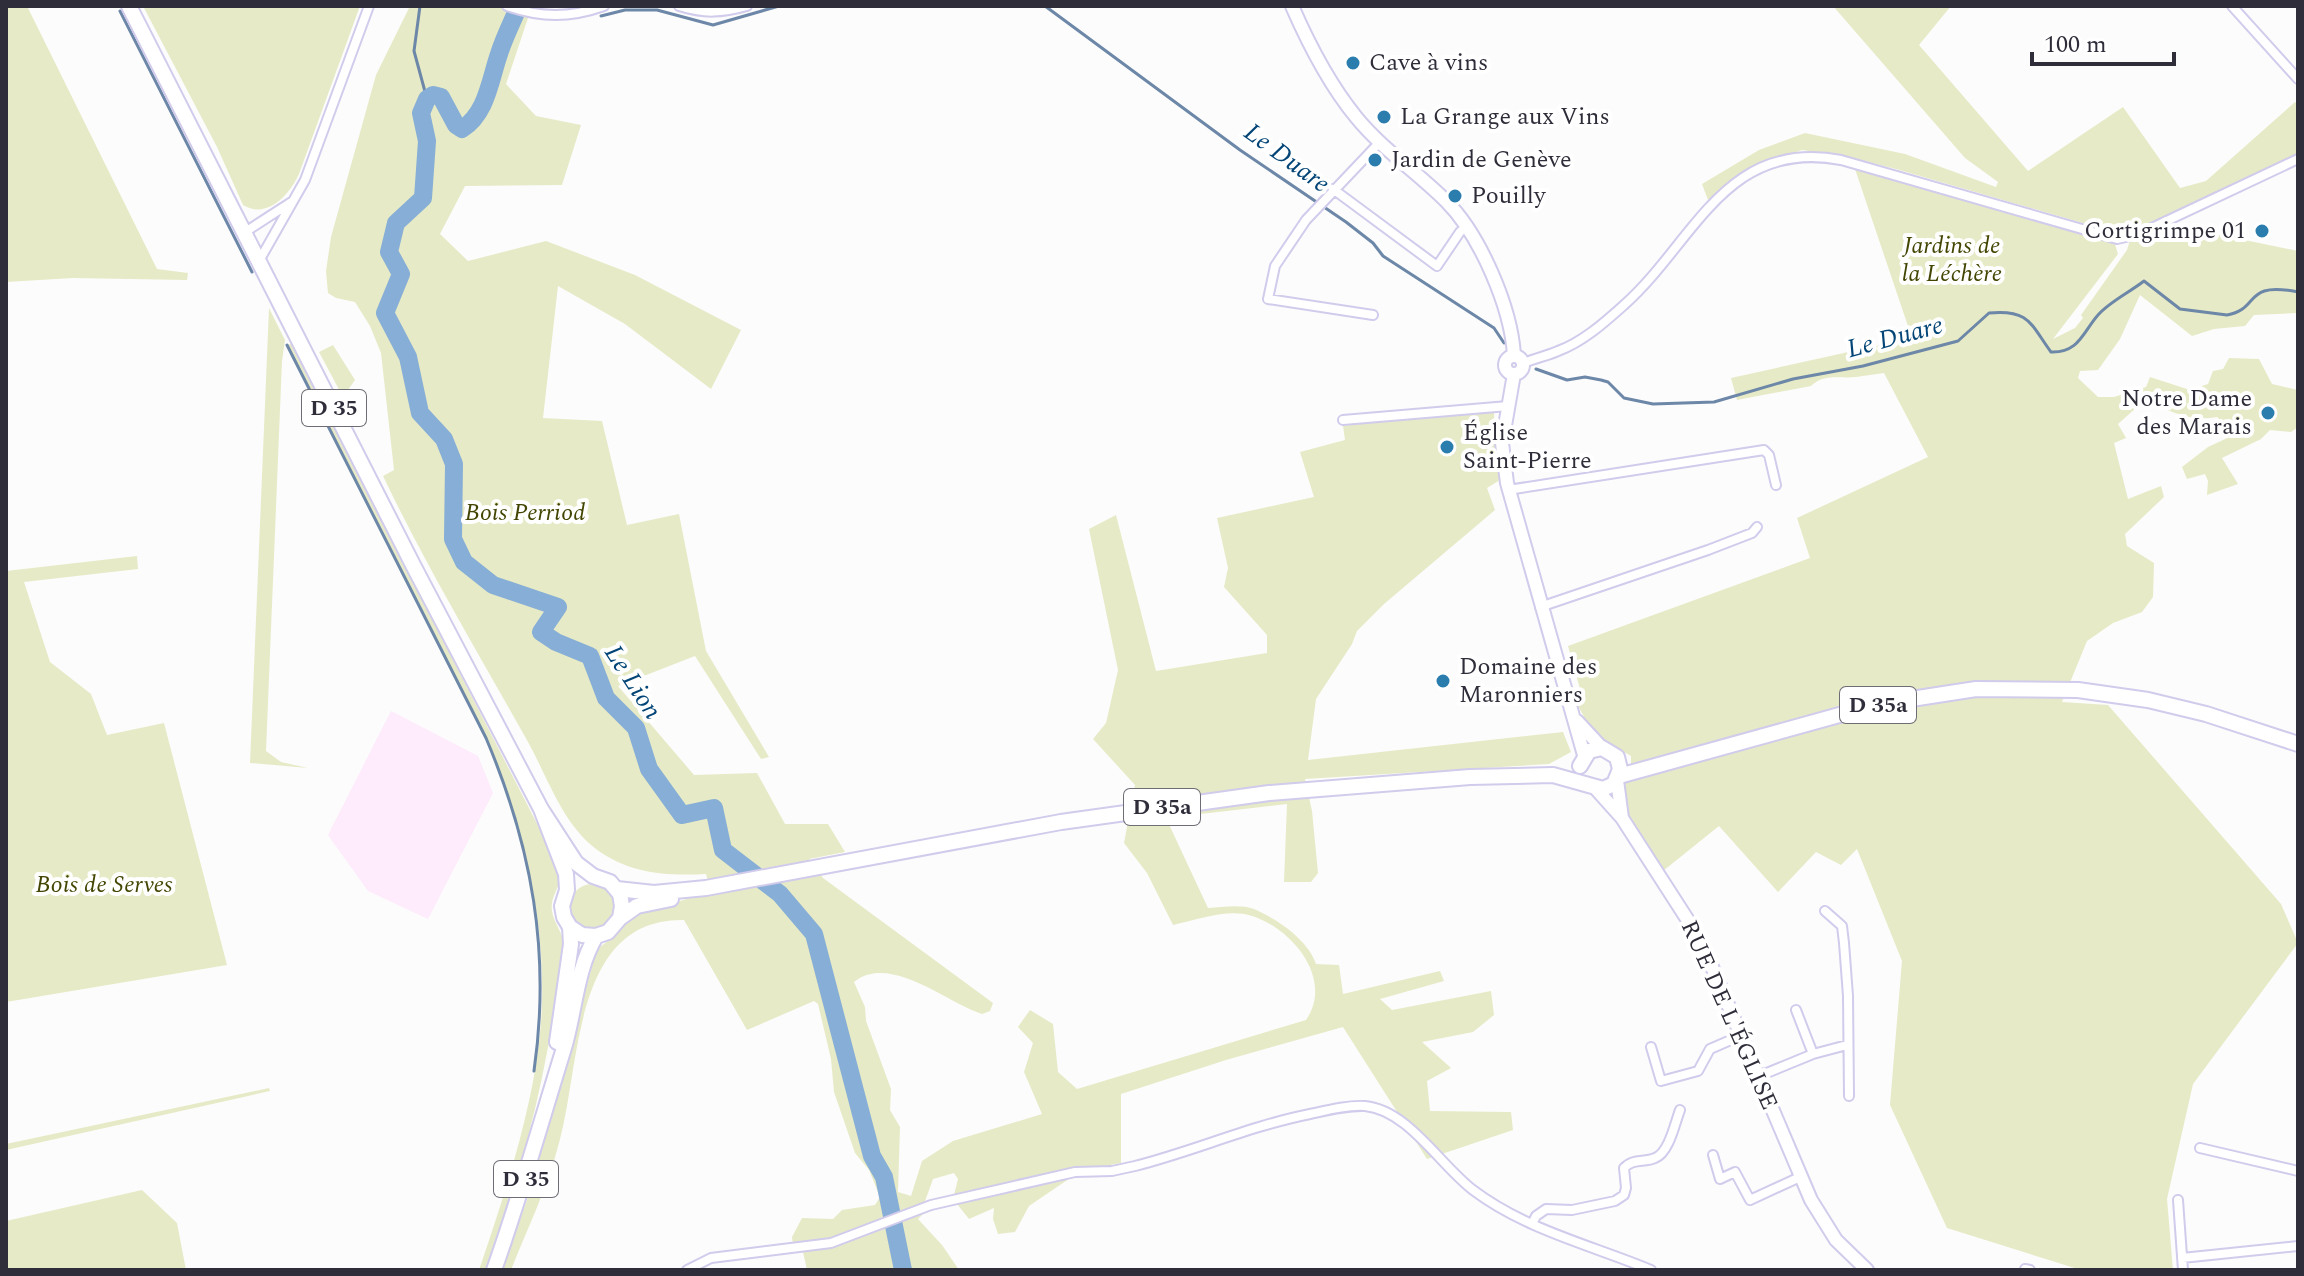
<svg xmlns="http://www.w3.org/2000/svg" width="2304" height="1276" viewBox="0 0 2304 1276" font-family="Spectral,serif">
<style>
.industrial{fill:#feebfb}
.green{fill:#e7eac6}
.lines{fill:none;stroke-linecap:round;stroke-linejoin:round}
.stream{stroke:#6c87a7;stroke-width:3}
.river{stroke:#86aed6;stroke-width:18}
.street-casing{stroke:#d1cbec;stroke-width:12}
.secondary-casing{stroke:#d1cbec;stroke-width:16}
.primary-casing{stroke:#d1cbec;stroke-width:18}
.street{stroke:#fff;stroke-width:8}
.secondary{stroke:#fff;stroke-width:12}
.primary{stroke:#fff;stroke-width:14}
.poi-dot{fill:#2b7dae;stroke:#fff;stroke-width:3}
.labels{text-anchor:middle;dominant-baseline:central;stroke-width:8;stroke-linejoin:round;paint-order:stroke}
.shield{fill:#fff;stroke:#6e6c75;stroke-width:2}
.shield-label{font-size:22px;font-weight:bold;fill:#302d3a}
.poi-label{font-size:24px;fill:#302d3a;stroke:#fff;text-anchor:start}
.park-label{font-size:24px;font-style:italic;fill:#434502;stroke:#fff}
.street-label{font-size:24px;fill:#302d3a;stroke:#fff}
.water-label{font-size:26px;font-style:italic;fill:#034576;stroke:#fff}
</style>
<rect width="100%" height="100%" fill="#fcfcfc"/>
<path class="industrial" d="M391,711L478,756L493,793L428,919L368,891L328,835Z"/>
<path class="green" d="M6,6H27L157,269L188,273L187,280L73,278L6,282Z
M143,6H360L299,174C290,194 267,220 243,205L217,147Z
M410,6H532L506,84L536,116L581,125L562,185L465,186L440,234L468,261L546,241L635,275L741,330L711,389L625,324L558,286L543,418L602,421L627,525L679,514L706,651L769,757L761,759L695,656L618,686L694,775L757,773L785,824H828L845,852L809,859L823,878L993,1003L990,1011L982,1014C947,1003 890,953 854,982L865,1007L866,1021L891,1089L890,1110L900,1127L898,1192L911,1196L922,1161L953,1141L1042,1114L1024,1072L1033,1043L1018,1027L1030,1010L1053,1024L1058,1072L1077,1089L1306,1020C1334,980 1293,929 1252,916C1228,908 1197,920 1173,925L1147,873L1124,843L1135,785L1093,739L1106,723L1118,670L1089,529L1116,515L1156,671L1267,653V635L1224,587L1228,568L1217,518L1314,497L1300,452L1345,440L1343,426L1465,411L1494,410L1495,458L1500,480L1487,488L1495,510L1384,604L1357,631L1352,644L1316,699L1308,760L1563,732L1571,752L1549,764L1305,779L1312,811L1318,873L1311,882H1284L1287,804L1166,818L1208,908C1222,907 1241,904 1254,909C1277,919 1308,940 1316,964L1339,965L1343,994L1440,971L1444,981L1380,999L1392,1010L1491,991L1494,1015L1473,1032L1422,1042L1451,1068L1427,1081L1430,1111L1511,1112L1513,1130L1427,1159L1343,1027L1226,1060L1121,1094V1163L1082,1170L1029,1206L1015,1232L998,1234L993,1219L994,1208L969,1219L953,1199L958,1179L954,1173L933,1179L924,1204L927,1210L918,1219L942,1245L959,1270H807L803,1252L793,1245L792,1237L802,1218L833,1219L842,1210L875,1205L880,1197L869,1170L855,1153L834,1092L831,1059L818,1004L814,1001L747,1030L684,920C572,918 581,1066 559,1143C547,1189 528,1227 511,1270H501L527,1200L596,952C602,943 610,941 618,933C625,926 628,918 638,913L711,892L706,874C666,876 630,874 596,849C562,823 548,778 528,742C479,654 427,568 383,476L394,470L381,353L370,326L355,302L336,298L328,293L326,271L331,237L376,75Z
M1833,6H1951L1919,45L2028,171L2123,107L2180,188L2206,181L2295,102L2298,105V154L2173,214L2177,226L2298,251V313L2254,315L2245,326L2214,329L2192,336L2140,295L2120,339L2098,370L2080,371L2078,378L2098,397H2114L2146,387L2150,377L2190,390L2208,384L2213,371L2223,369L2229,358L2259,359L2272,384L2298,390V427L2291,432L2270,430L2261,439L2222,458L2238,484L2207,495L2208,481L2205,474L2187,479L2182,467L2208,447L2236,434L2217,417C2190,422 2170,412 2146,399L2118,424L2126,438L2114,443L2128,499L2161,486L2164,497L2125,534L2127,546L2154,563L2153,597L2142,612L2113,623L2087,641L2062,702L2108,705L2281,904L2298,943L2193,1084L2167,1199L2173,1270H2081L1947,1228L1890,1105L1902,961L1857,849L1841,865L1816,852L1778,892L1719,826L1663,871C1646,845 1616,812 1625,779L1631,775V756L1594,735L1571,693L1580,689L1568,646L1810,558L1797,518L1928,457L1884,373C1875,374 1865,376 1856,377C1841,379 1824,373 1811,386L1737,400L1731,378L1912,338L1854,166L2114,241L2118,254L2053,339L2075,328L2083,318L2081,315L2127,250L2131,237L1896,169L1849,157L1802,150L1764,163L1708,200L1702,184L1759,150L1805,133L1905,154L1996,187L1998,182L1965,158Z
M269,308L285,340L282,361L266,751L281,762L308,768L250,763Z
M291,344L550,849C554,858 561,869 560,879C558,890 550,899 552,911C554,924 564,933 564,947C555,1012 544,1077 527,1141C516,1185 499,1227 485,1270H479C505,1193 535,1104 541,1022C548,926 524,826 486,738L287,345Z
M333,345L355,380L343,397L319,352Z
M137,556L138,569L24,582L50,662L91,694L107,735L164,723L227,965L6,1002V571Z
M570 906a22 22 0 1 1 44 0a22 22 0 1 1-44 0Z
M269,1088L270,1091L6,1150V1144Z
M142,1190L177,1223L186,1270H6V1221Z"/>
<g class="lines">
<path class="stream" d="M420,6L414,51L427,99
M1045,6L1240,150L1346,222L1373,243L1383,256L1494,328L1504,343
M120,11L252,272
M601,16L625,10H657L713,25L779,6
M287,345L486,738C532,847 551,953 534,1071
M1536,369L1567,380L1585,377L1601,380L1608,382L1624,398L1653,404L1714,402L1793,379L1863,366L1958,341L1989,313C2030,309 2031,325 2051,352C2079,353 2083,332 2098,315C2109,302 2130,292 2144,281L2180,309L2227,315C2261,309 2242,281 2298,292"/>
<path class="river" d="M519,6C512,22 504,38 499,54C490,80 487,113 462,129L456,125L441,97L433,95L427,99L421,113L427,141L423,198L396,223L389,252L401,274L385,313L408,357L420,413L444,439L454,464L453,539L464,562L493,585L558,607L541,632L556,642L590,656L606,698L636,728L649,769L682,815L714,808L723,850L780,894L814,934L872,1156L884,1177L903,1270"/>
<defs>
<path id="street" d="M507,6C541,18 570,18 604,6
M679,6C704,14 722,13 747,6
M2232,6L2298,79
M1333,189L1437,266L1460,232L1467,226
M245,232L293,201
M259,261L305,180L369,6
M1373,315L1268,299L1275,266L1306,220L1380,142
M1524,363C1535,358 1547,356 1558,351C1583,342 1605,322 1624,305C1694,243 1725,138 1841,160L2117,239L2139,234L2298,159
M1343,420L1508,406
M1508,490L1764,450L1769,455L1776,485
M1540,607L1708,550L1752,533L1757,527
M1825,911L1842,926L1844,943L1848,996L1849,1096
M1796,1010L1813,1054
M1651,1047L1661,1081L1698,1071L1710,1049L1740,1036
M1757,1077L1813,1054L1847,1045
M2200,1148L2298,1171
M1713,1155L1720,1179L1735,1172L1750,1200L1800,1177
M2178,1200L2183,1270
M1532,1224L1536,1216L1546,1209L1572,1210L1615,1201L1624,1195L1626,1188L1624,1168C1633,1158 1644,1163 1655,1158C1669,1153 1675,1123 1680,1110
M2182,1258L2298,1246
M2025,1269L2030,1270
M687,1270L711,1258L831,1243L931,1205L1075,1172L1112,1171L1135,1166C1194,1151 1250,1126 1310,1114C1328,1110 1347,1105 1365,1106C1408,1110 1440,1165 1473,1190C1526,1230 1591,1245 1651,1270"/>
<path id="secondary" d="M1292,6C1309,45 1329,84 1356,117C1382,149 1417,172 1446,201C1480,235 1511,307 1514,355
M1505 365a9 9 0 1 1 18 0a9 9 0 1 1-18 0Z
M1514,374L1502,443L1507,483L1584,755
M1577,721L1602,748
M1617,780L1622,818
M1596,789L1622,818L1689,922L1712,967L1811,1200L1836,1240L1867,1270"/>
<path id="primary" d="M129,6L413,565L541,809L566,874L567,890L562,906L564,917L570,927L582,935L596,936L608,932L620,918L622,906L620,894L610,882L593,876L576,863L541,809
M1619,776L1879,704L1976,689L2078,690L2148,700L2206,714L2298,744
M617,889L654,893L706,888L1061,822L1269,793L1470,777L1553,775L1603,789L1614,784L1620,769L1617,757L1602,748L1589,751L1580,766
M620,918L637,906L671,899
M557,1042L571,944L570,927
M494,1270C520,1197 541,1122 564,1048C575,1011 576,970 596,936"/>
</defs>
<use href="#street" class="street-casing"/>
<use href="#secondary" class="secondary-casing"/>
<use href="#primary" class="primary-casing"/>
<use href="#street" class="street"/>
<use href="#secondary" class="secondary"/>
<use href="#primary" class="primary"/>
</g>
<g class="poi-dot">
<circle cx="1353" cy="63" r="8"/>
<circle cx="1384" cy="117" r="8"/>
<circle cx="1375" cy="160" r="8"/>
<circle cx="1455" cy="196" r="8"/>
<circle cx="2262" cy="231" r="8"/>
<circle cx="2268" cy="413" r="8"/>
<circle cx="1447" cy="447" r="8"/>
<circle cx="1443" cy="681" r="8"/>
</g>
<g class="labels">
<g class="shield">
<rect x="302" y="390" width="64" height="36" rx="6"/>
<rect x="1840" y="687" width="76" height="36" rx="6"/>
<rect x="1124" y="789" width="76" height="36" rx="6"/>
<rect x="494" y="1161" width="64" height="36" rx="6"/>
</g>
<g class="shield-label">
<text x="334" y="408">D 35</text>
<text x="1878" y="705">D 35a</text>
<text x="1162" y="807">D 35a</text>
<text x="526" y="1179">D 35</text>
</g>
<g class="poi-label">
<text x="1369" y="63">Cave à vins</text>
<text x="1400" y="117">La Grange aux Vins</text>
<text x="1391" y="160">Jardin de Genève</text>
<text x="1471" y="196">Pouilly</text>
<text x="2246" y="231" text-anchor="end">Cortigrimpe 01</text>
<text x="2252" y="399" text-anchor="end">Notre Dame<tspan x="2252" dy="28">des Marais</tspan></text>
<text x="1463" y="433">Église<tspan x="1463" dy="28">Saint-Pierre</tspan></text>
<text x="1459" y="667">Domaine des<tspan x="1459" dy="28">Maronniers</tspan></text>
</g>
<g class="park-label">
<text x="1952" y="246">Jardins de<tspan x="1952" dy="28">la Léchère</tspan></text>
<text x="525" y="513">Bois Perriod</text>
<text x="104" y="885">Bois de Serves</text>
</g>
<g class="street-label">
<text transform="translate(1729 1015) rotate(66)">RUE DE L'ÉGLISE</text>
</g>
<g class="water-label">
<text transform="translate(1287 158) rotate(36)">Le Duare</text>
<text transform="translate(1895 337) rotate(-15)">Le Duare</text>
<text transform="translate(633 682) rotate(57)">Le Lion</text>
</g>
</g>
<rect width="2304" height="1276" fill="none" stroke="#302d3a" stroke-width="16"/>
<path d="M2032 52v12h142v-12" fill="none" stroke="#302d3a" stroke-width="4"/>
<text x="2044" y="52" font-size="24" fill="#302d3a" stroke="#ffffff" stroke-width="6" paint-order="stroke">100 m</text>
</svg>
